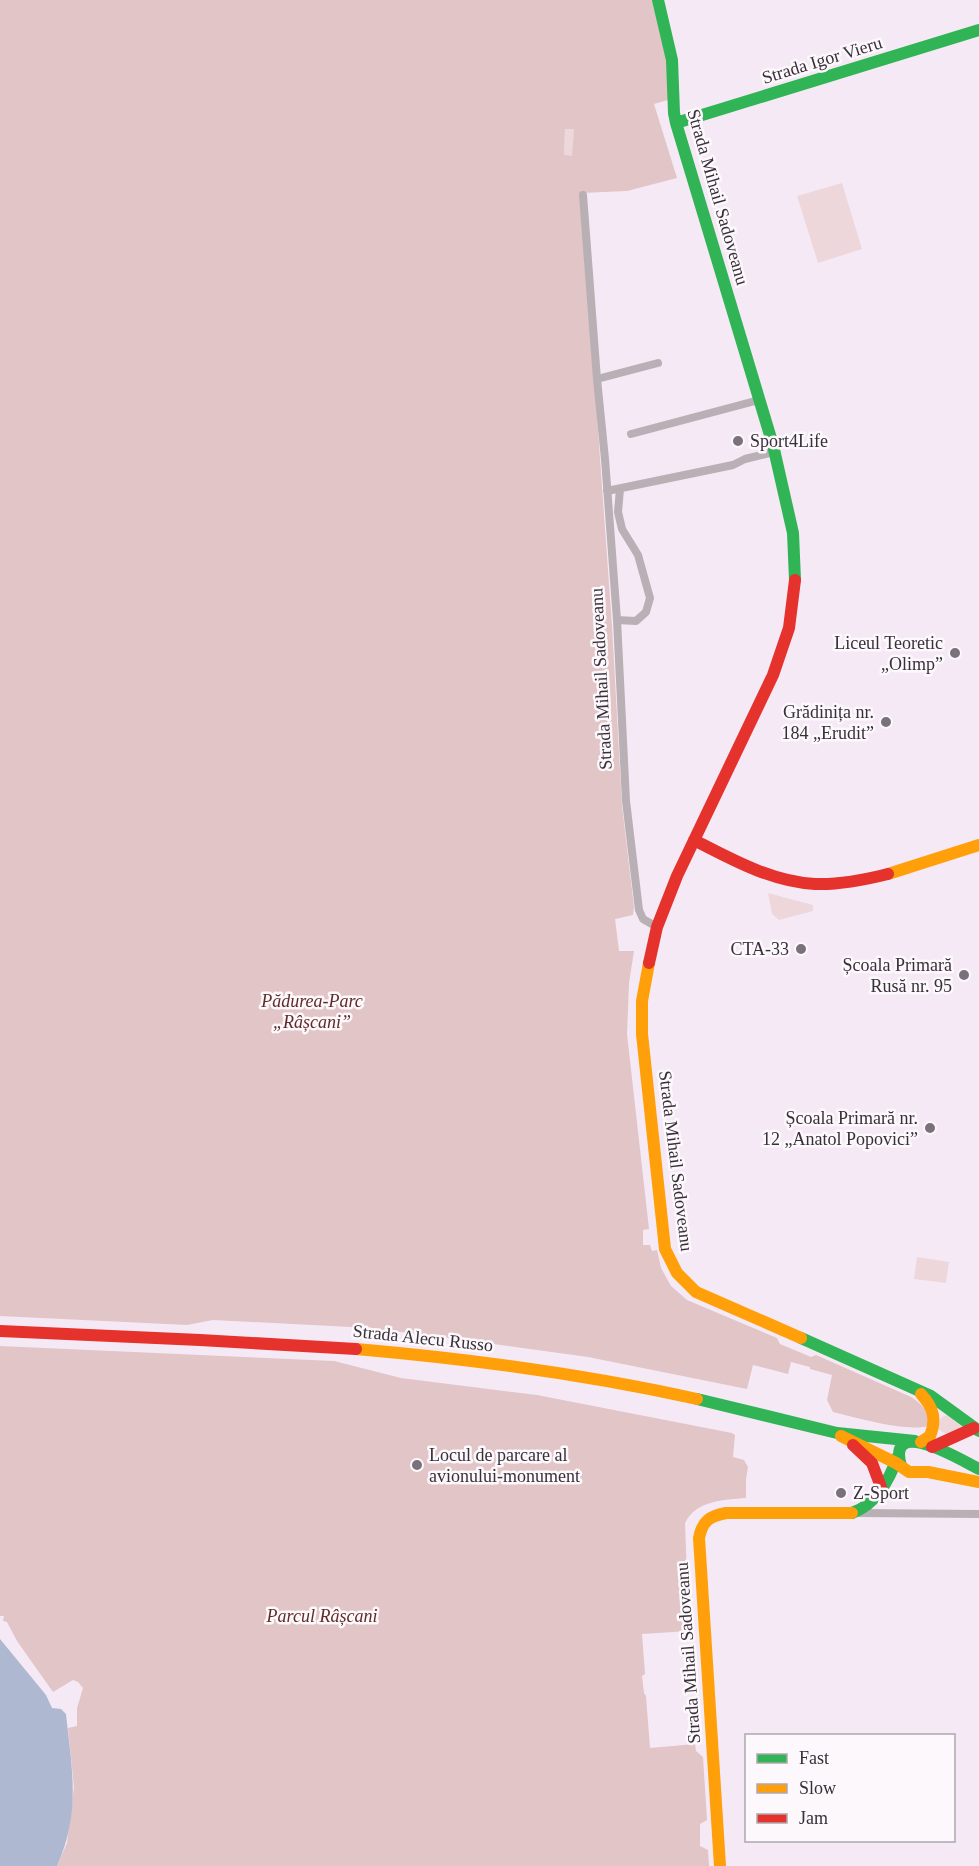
<svg xmlns="http://www.w3.org/2000/svg" width="979" height="1866" viewBox="0 0 979 1866" font-family="'Times New Roman',serif">
<style>
.green{fill:#eed7da}
.forest{fill:#e1c5c7;fill-rule:evenodd}
.water{fill:#afb8d1}
.lines{fill:none;stroke-linecap:round;stroke-linejoin:round}
.street{stroke:#b8b0b4;stroke-width:8}
.fast{stroke:#30b455;stroke-width:12}
.slow{stroke:#ff9f0a;stroke-width:12}
.jam{stroke:#e5322d;stroke-width:12}
.poi-dot{fill:#7a717a;stroke:#fcf8fc;stroke-width:2}
.labels{text-anchor:middle;dominant-baseline:central;stroke-width:5;stroke-linejoin:round;paint-order:stroke}
.street-label{font-size:18px;fill:#383038;stroke:#fcf8fc}
.poi-label{font-size:18px;fill:#383038;stroke:#fcf8fc;text-anchor:end}
.park-label{font-size:18px;font-style:italic;fill:#612c25;stroke:#fcf8fc}
</style>
<rect width="100%" height="100%" fill="#f5e9f5"/>
<path class="green" d="M565,129H574L573,156H564Z
M842,183L862,249L818,263L797,196Z
M768,893L813,905V911L779,920L772,914Z
M917,1257L949,1262L946,1283L914,1279Z
M947,1415L962,1426L961,1428L948,1435L938,1429C939,1422 939,1417 947,1415Z"/>
<path class="forest" d="M0,0H661L678,97L654,104L677,178L627,191L581,193L612,626L622,806L634,907L633,915L615,919L619,951H634L629,983L627,1034L649,1229L643,1230V1245H650L652,1251L657,1250L661,1268L671,1286L687,1300L777,1338L780,1344L811,1357L816,1355L911,1397C922,1404 930,1412 929,1426C906,1432 857,1418 833,1412L827,1400L832,1375L810,1369V1367L791,1362L788,1374L753,1365L747,1389L588,1357L421,1334L351,1327L213,1320L187,1325L0,1316ZM565,129H574L572,156L564,155Z
M0,1346L334,1361L401,1378L537,1395L732,1433L735,1435L733,1457L744,1460L748,1467L746,1479V1498C724,1500 696,1500 685,1523L689,1631L642,1634L645,1674L642,1676L644,1693L646,1696L650,1748L695,1744L696,1751L703,1757L707,1820L700,1824V1846L708,1850L709,1866H57L67,1843L74,1787L68,1728L77,1726V1708L83,1688L78,1682L73,1680L53,1692L17,1641L7,1622L3,1621L4,1616H0Z"/>
<path class="water" d="M0,1639L46,1695L52,1708L61,1709L66,1714C72,1770 81,1812 57,1866H0Z"/>
<g class="lines">
<path class="street" d="M583,195L597,379L605,459L617,620L626,801L639,910L643,919L657,927
M597,379L658,363
M631,434L759,400
M607,491L733,465L745,459L774,452
M617,620L636,621L646,612L650,598L638,555L622,529L618,512L620,489
M858,1513L979,1514"/>
<path class="fast" d="M658,0L672,60L674,113L676,123L773,445L793,533L795,580
M676,123L979,30
M801,1338L931,1396L979,1431
M697,1399L837,1433L915,1441
M901,1466C886,1414 963,1461 979,1469
M852,1513C877,1504 889,1480 898,1456"/>
<path class="slow" d="M888,874L979,845
M649,963L642,1001V1034L665,1249L677,1273L696,1292L801,1338
M356,1349C471,1359 584,1374 697,1399
M921,1394C933,1407 937,1419 930,1436L921,1442
M841,1436L896,1463L909,1472H928L979,1482
M720,1866L699,1538C702,1521 710,1516 726,1513H852"/>
<path class="jam" d="M694,840C731,859 772,882 815,884C839,885 864,880 888,874
M649,963L657,927L677,876L773,675L789,628L795,580
M0,1331L200,1340L356,1349
M853,1445L872,1463L881,1487
M932,1447L974,1428"/>
</g>
<g class="poi-dot">
<circle cx="738" cy="441" r="6"/>
<circle cx="955" cy="653" r="6"/>
<circle cx="886" cy="722" r="6"/>
<circle cx="801" cy="949" r="6"/>
<circle cx="964" cy="975" r="6"/>
<circle cx="930" cy="1128" r="6"/>
<circle cx="417" cy="1465" r="6"/>
<circle cx="841" cy="1493" r="6"/>
</g>
<g class="labels">
<g class="street-label">
<text transform="translate(822 60) rotate(-17)">Strada Igor Vieru</text>
<text transform="translate(718 197) rotate(74)">Strada Mihail Sadoveanu</text>
<text transform="translate(601 679) rotate(-93)">Strada Mihail Sadoveanu</text>
<text transform="translate(676 1161) rotate(83)">Strada Mihail Sadoveanu</text>
<text transform="translate(423 1338) rotate(6)">Strada Alecu Russo</text>
<text transform="translate(688 1653) rotate(-94)">Strada Mihail Sadoveanu</text>
</g>
<g class="poi-label">
<text x="750" y="441" text-anchor="start">Sport4Life</text>
<text x="943" y="643">Liceul Teoretic<tspan x="943" dy="21">„Olimp”</tspan></text>
<text x="874" y="712">Grădinița nr.<tspan x="874" dy="21">184 „Erudit”</tspan></text>
<text x="789" y="949">CTA-33</text>
<text x="952" y="965">Școala Primară<tspan x="952" dy="21">Rusă nr. 95</tspan></text>
<text x="918" y="1118">Școala Primară nr.<tspan x="918" dy="21">12 „Anatol Popovici”</tspan></text>
<text x="429" y="1455" text-anchor="start">Locul de parcare al<tspan x="429" dy="21">avionului-monument</tspan></text>
<text x="853" y="1493" text-anchor="start">Z-Sport</text>
</g>
<g class="park-label">
<text x="312" y="1001">Pădurea-Parc<tspan x="312" dy="21">„Râșcani”</tspan></text>
<text x="322" y="1616">Parcul Râșcani</text>
</g>
</g>
<rect x="745" y="1734" width="210" height="108" fill="#fcf8fc" stroke="#aea8ae" stroke-width="1.5"/>
<rect x="757" y="1754" width="30" height="9" fill="#30b455" stroke="#aea8ae" stroke-width="1.5"/>
<text x="799" y="1764" font-size="18" fill="#383038">Fast</text>
<rect x="757" y="1784" width="30" height="9" fill="#ff9f0a" stroke="#aea8ae" stroke-width="1.5"/>
<text x="799" y="1794" font-size="18" fill="#383038">Slow</text>
<rect x="757" y="1814" width="30" height="9" fill="#e5322d" stroke="#aea8ae" stroke-width="1.5"/>
<text x="799" y="1824" font-size="18" fill="#383038">Jam</text>
</svg>
